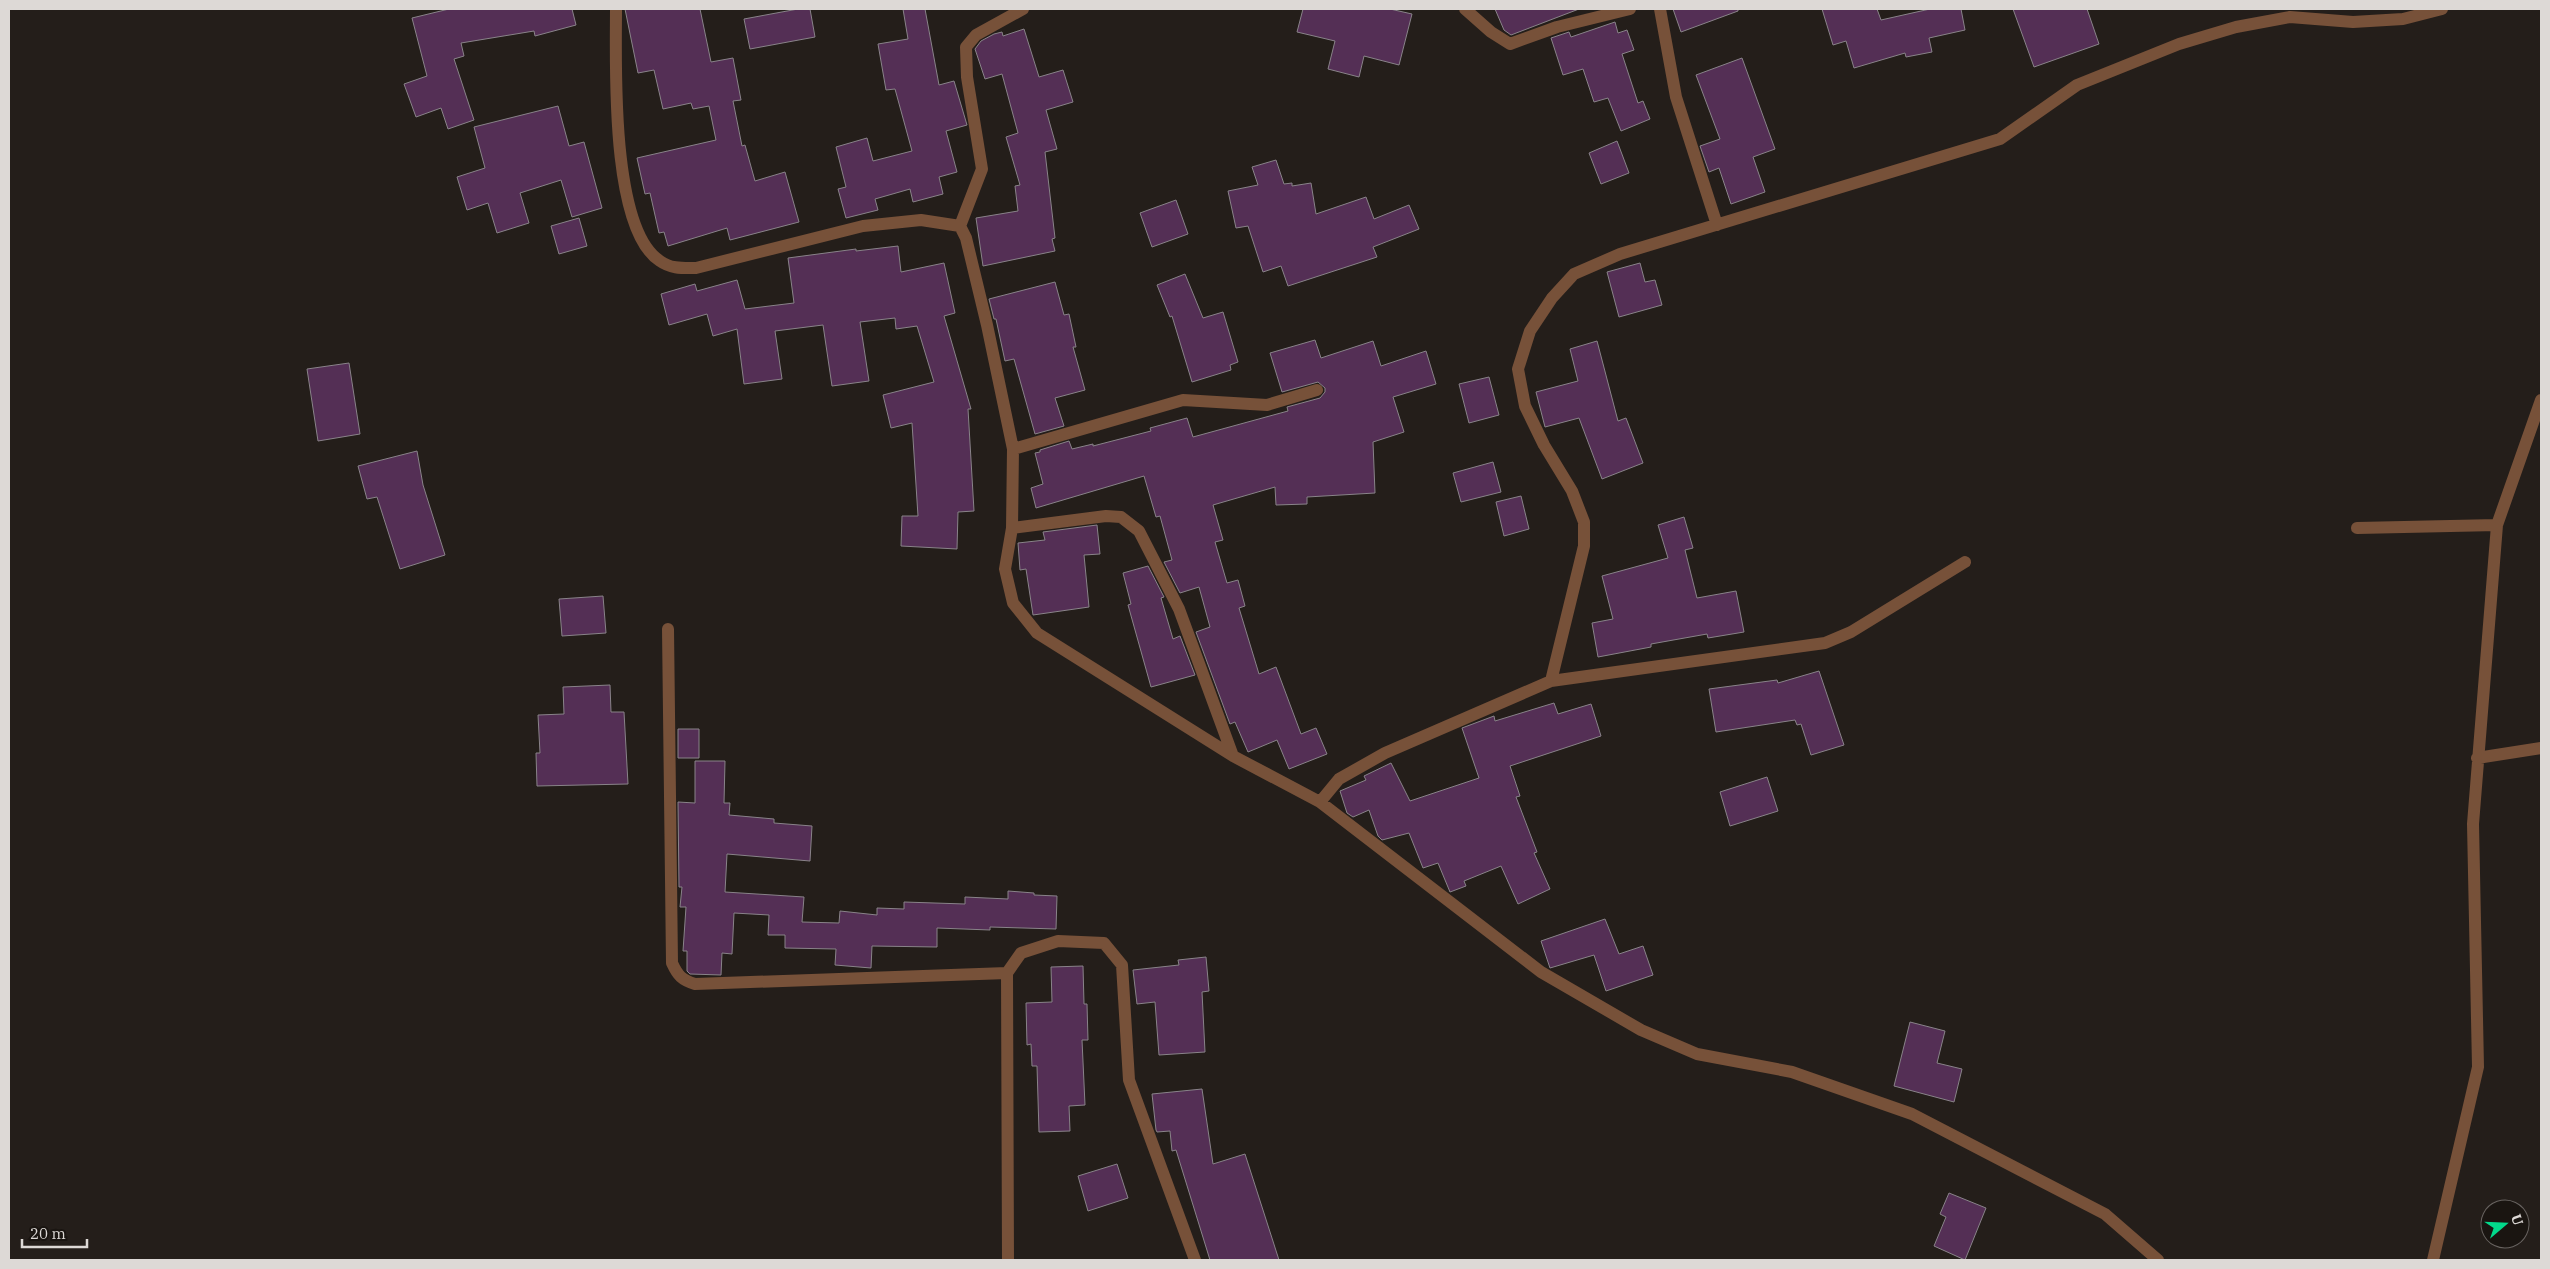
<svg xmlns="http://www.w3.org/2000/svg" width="2550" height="1269" viewBox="0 0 2550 1269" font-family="'IBM Plex Serif',serif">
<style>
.building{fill:#542f55;stroke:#898389}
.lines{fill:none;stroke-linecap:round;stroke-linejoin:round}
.street{stroke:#775139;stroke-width:12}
</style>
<rect width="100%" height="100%" fill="#241e1a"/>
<path class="building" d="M449,9H572L576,25L535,36L534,31L461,43L464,56L454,59L474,120L448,129L441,108L416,117L404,84L427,76L412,18Z
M625,9H700L711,62L733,58L741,100L733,101L742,146L745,145L755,181L785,172L799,222L730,240L727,228L668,246L664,232L659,233L650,193L645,194L637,158L716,140L709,106L693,109L691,103L663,109L654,70L638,73Z
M798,9H810L815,37L750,49L744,19Z
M903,9H925L939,85L954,81L967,125L946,131L957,172L939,177L943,194L913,202L910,189L875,199L878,210L846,218L838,189L846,187L836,147L867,138L873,161L912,151L895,89L886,90L878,44L908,39Z
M1303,9H1390L1412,14L1399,65L1364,56L1359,77L1328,69L1335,41L1297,32Z
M1495,9H1579L1511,35L1504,30Z
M1673,9H1738V11L1681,32Z
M1822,9H1877L1881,20L1930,9H1961L1965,30L1929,38L1932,52L1906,57L1905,53L1854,68L1846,41L1833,45Z
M2013,9H2087L2099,44L2034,67Z
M1615,22L1618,33L1627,30L1634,50L1622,54L1638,103L1643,101L1650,119L1621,131L1608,98L1594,102L1583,69L1563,75L1551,38L1569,32L1571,37Z
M1024,29L1039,77L1063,70L1073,102L1046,110L1057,149L1045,152L1055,238L1052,239L1055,251L983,266L976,218L1018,211L1015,186L1020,185L1006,137L1018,133L1002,74L985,79L975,49L981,41L994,34L1002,32L1003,36Z
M1742,58L1775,149L1753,157L1765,192L1731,204L1719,168L1709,172L1700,146L1720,139L1696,75Z
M558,106L569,146L584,142L602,208L572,217L561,180L520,193L529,223L497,233L488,203L467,210L457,177L485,168L474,127Z
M1617,141L1629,173L1601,184L1589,153Z
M1276,160L1284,184L1292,183V186L1311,183L1316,214L1366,197L1374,219L1409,205L1419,229L1373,247L1377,257L1288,286L1281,266L1263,272L1248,226L1236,228L1228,191L1258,185L1252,167Z
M1176,200L1188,234L1152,247L1140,213Z
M579,218L587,246L559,254L551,226Z
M898,246L901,272L944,263L955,313L944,316L971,409H968L974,511L958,512L957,549L901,546L902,516H918L912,423L891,428L883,395L934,382L917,326L896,329L895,318L860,322L869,381L832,386L823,325L775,331L782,379L744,384L737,329L713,336L707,314L669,325L661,294L695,284L697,291L737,280L745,309L794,303L788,258L856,249V251Z
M1640,263L1645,282L1655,280L1662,305L1619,317L1607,272Z
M1185,274L1203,318L1223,312L1238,362L1230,365L1231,370L1192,382L1172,316L1170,317L1157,285Z
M1055,282L1064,315L1069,314L1076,347H1073L1085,390L1055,398L1064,426L1035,434L1014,359L1005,361L996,319H994L989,299Z
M1315,340L1321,358L1373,341L1381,366L1426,351L1436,384L1393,397L1404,432L1373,442L1375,493L1307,497V504L1276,505L1275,487L1213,505L1223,540L1215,542L1227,583L1238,580L1245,606L1239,608L1259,674L1276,667L1301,734L1316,728L1327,754L1289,769L1277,740L1248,752L1235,722L1230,724L1196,632L1210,627L1199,587L1180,593L1164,562L1172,560L1160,516L1156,517L1144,476L1036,508L1031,488L1043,484L1035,453L1040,452V450L1069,441L1072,449L1093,444V446L1151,431L1150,428L1187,418L1193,437L1288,411L1287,407L1320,398L1325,392V388L1318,382L1282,392L1270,353Z
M1597,341L1618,421L1626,418L1643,463L1602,479L1579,418L1545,427L1536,392L1578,381L1570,349Z
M349,363L360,434L318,441L307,369Z
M1489,377L1499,415L1469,423L1459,384Z
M417,451L423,485L445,555L400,569L377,497L367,499L358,466Z
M1493,462L1501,492L1461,502L1453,473Z
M1521,496L1529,529L1504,536L1496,502Z
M1684,517L1693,548L1685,550L1697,598L1736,591L1744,632L1708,638L1707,634L1651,644V647L1598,657L1592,623L1613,619L1602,576L1668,558L1658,525Z
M1097,525L1100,554L1084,555L1089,607L1033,615L1026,569L1020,570L1018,543L1045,540L1043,532Z
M1148,566L1164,597L1161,598L1173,639L1180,636L1195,675L1151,687L1128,605L1131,604L1123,573Z
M603,596L606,633L562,636L559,599Z
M1819,671L1844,745L1811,755L1801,724L1797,725L1795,720L1716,732L1709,689L1777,680L1778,683Z
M610,685L611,712H624L628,784L537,786L536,753H540L538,715L564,714L563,687Z
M1554,703L1558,714L1591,704L1601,736L1510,766L1520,796L1516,797L1537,852L1534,853L1550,889L1518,904L1501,866L1464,881L1466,886L1450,892L1438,863L1423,868L1409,833L1382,840L1378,836L1369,810L1353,817L1347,813L1340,791L1366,780L1364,776L1391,763L1410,801L1479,778L1462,728L1494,716L1495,721Z
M678,729H699V758H678Z
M695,761H725L724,803H730L729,815L774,819V823L812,826L810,861L727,854L725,892L804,897L802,922L839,923L840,911L877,915V908L904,909V902L965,904V897L1008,899V891L1034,893V895L1057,896L1056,929L990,927V930L937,928V947L872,946L871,968L835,965L836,949L785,948V935H768L769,915L734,913L732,954L722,953L721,975L690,974L687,971V951H683L686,907H680L682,887H679L678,802L695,803Z
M1767,777L1778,811L1730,826L1720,792Z
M1605,919L1619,954L1643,946L1653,975L1606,991L1594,955L1550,968L1541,941Z
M1206,957L1209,991L1202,992L1205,1052L1159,1055L1155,1002L1137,1004L1133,970L1179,965L1178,960Z
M1083,966L1084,1004H1087L1088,1040H1082L1085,1105L1069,1106L1070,1131L1039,1132L1037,1066H1032L1031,1044L1027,1045L1026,1003L1052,1002L1051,967Z
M1910,1022L1945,1031L1937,1063L1962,1069L1954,1102L1894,1086Z
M1202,1089L1213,1164L1245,1154L1279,1260H1210L1176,1150L1172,1151L1170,1131L1157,1132L1156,1130L1152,1094Z
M1117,1164L1128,1198L1088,1211L1078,1176Z
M1949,1193L1986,1208L1965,1260L1934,1246L1946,1217L1940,1214Z"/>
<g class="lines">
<path class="street" d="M616,9C616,63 610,229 660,261C671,269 683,268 696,268L863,226L921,220L960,226L966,238L987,325L1013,449L1012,528L1005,569L1013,603L1037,633L1233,756L1320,802L1541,972L1641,1030L1697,1054L1792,1072L1912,1114L2105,1214L2158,1260
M1465,9L1491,32L1510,44L1557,27L1630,9
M1660,9L1676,97L1717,225
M960,226L982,169L967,77L966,47L976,35L1023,9
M1013,449L1183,400L1267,405L1317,390
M1012,528L1106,516L1121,517L1139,531L1179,609L1233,756
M2357,528L2497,525
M668,629L672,963C678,976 682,980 695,984L1007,973
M1551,681L1584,546V522L1572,491L1544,445L1525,406L1518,369L1530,331L1552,298L1574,274L1620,254L2000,139L2077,85L2179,44L2236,27L2290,17L2353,22L2403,19L2442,9
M2477,758L2541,748
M1320,802L1339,779L1385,753L1551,681L1825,643L1851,632L1965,562
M1008,1260L1007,973L1021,953L1058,941L1104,943L1122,965L1129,1080L1195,1260
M2433,1260L2478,1067L2473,824L2497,525L2541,400"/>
</g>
<rect width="2550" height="1269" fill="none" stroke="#ddd9d6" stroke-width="20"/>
<g transform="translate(2505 1224) rotate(71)"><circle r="24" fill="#1a1511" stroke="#686360"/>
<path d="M0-4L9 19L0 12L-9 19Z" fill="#02d98b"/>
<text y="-8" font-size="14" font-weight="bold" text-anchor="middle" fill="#ddd9d6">U</text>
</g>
<path d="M22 1239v8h65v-8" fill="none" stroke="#ddd9d6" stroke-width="2.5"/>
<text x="30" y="1239" font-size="15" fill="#ddd9d6" stroke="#1a1511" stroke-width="4" paint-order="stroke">20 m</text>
</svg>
